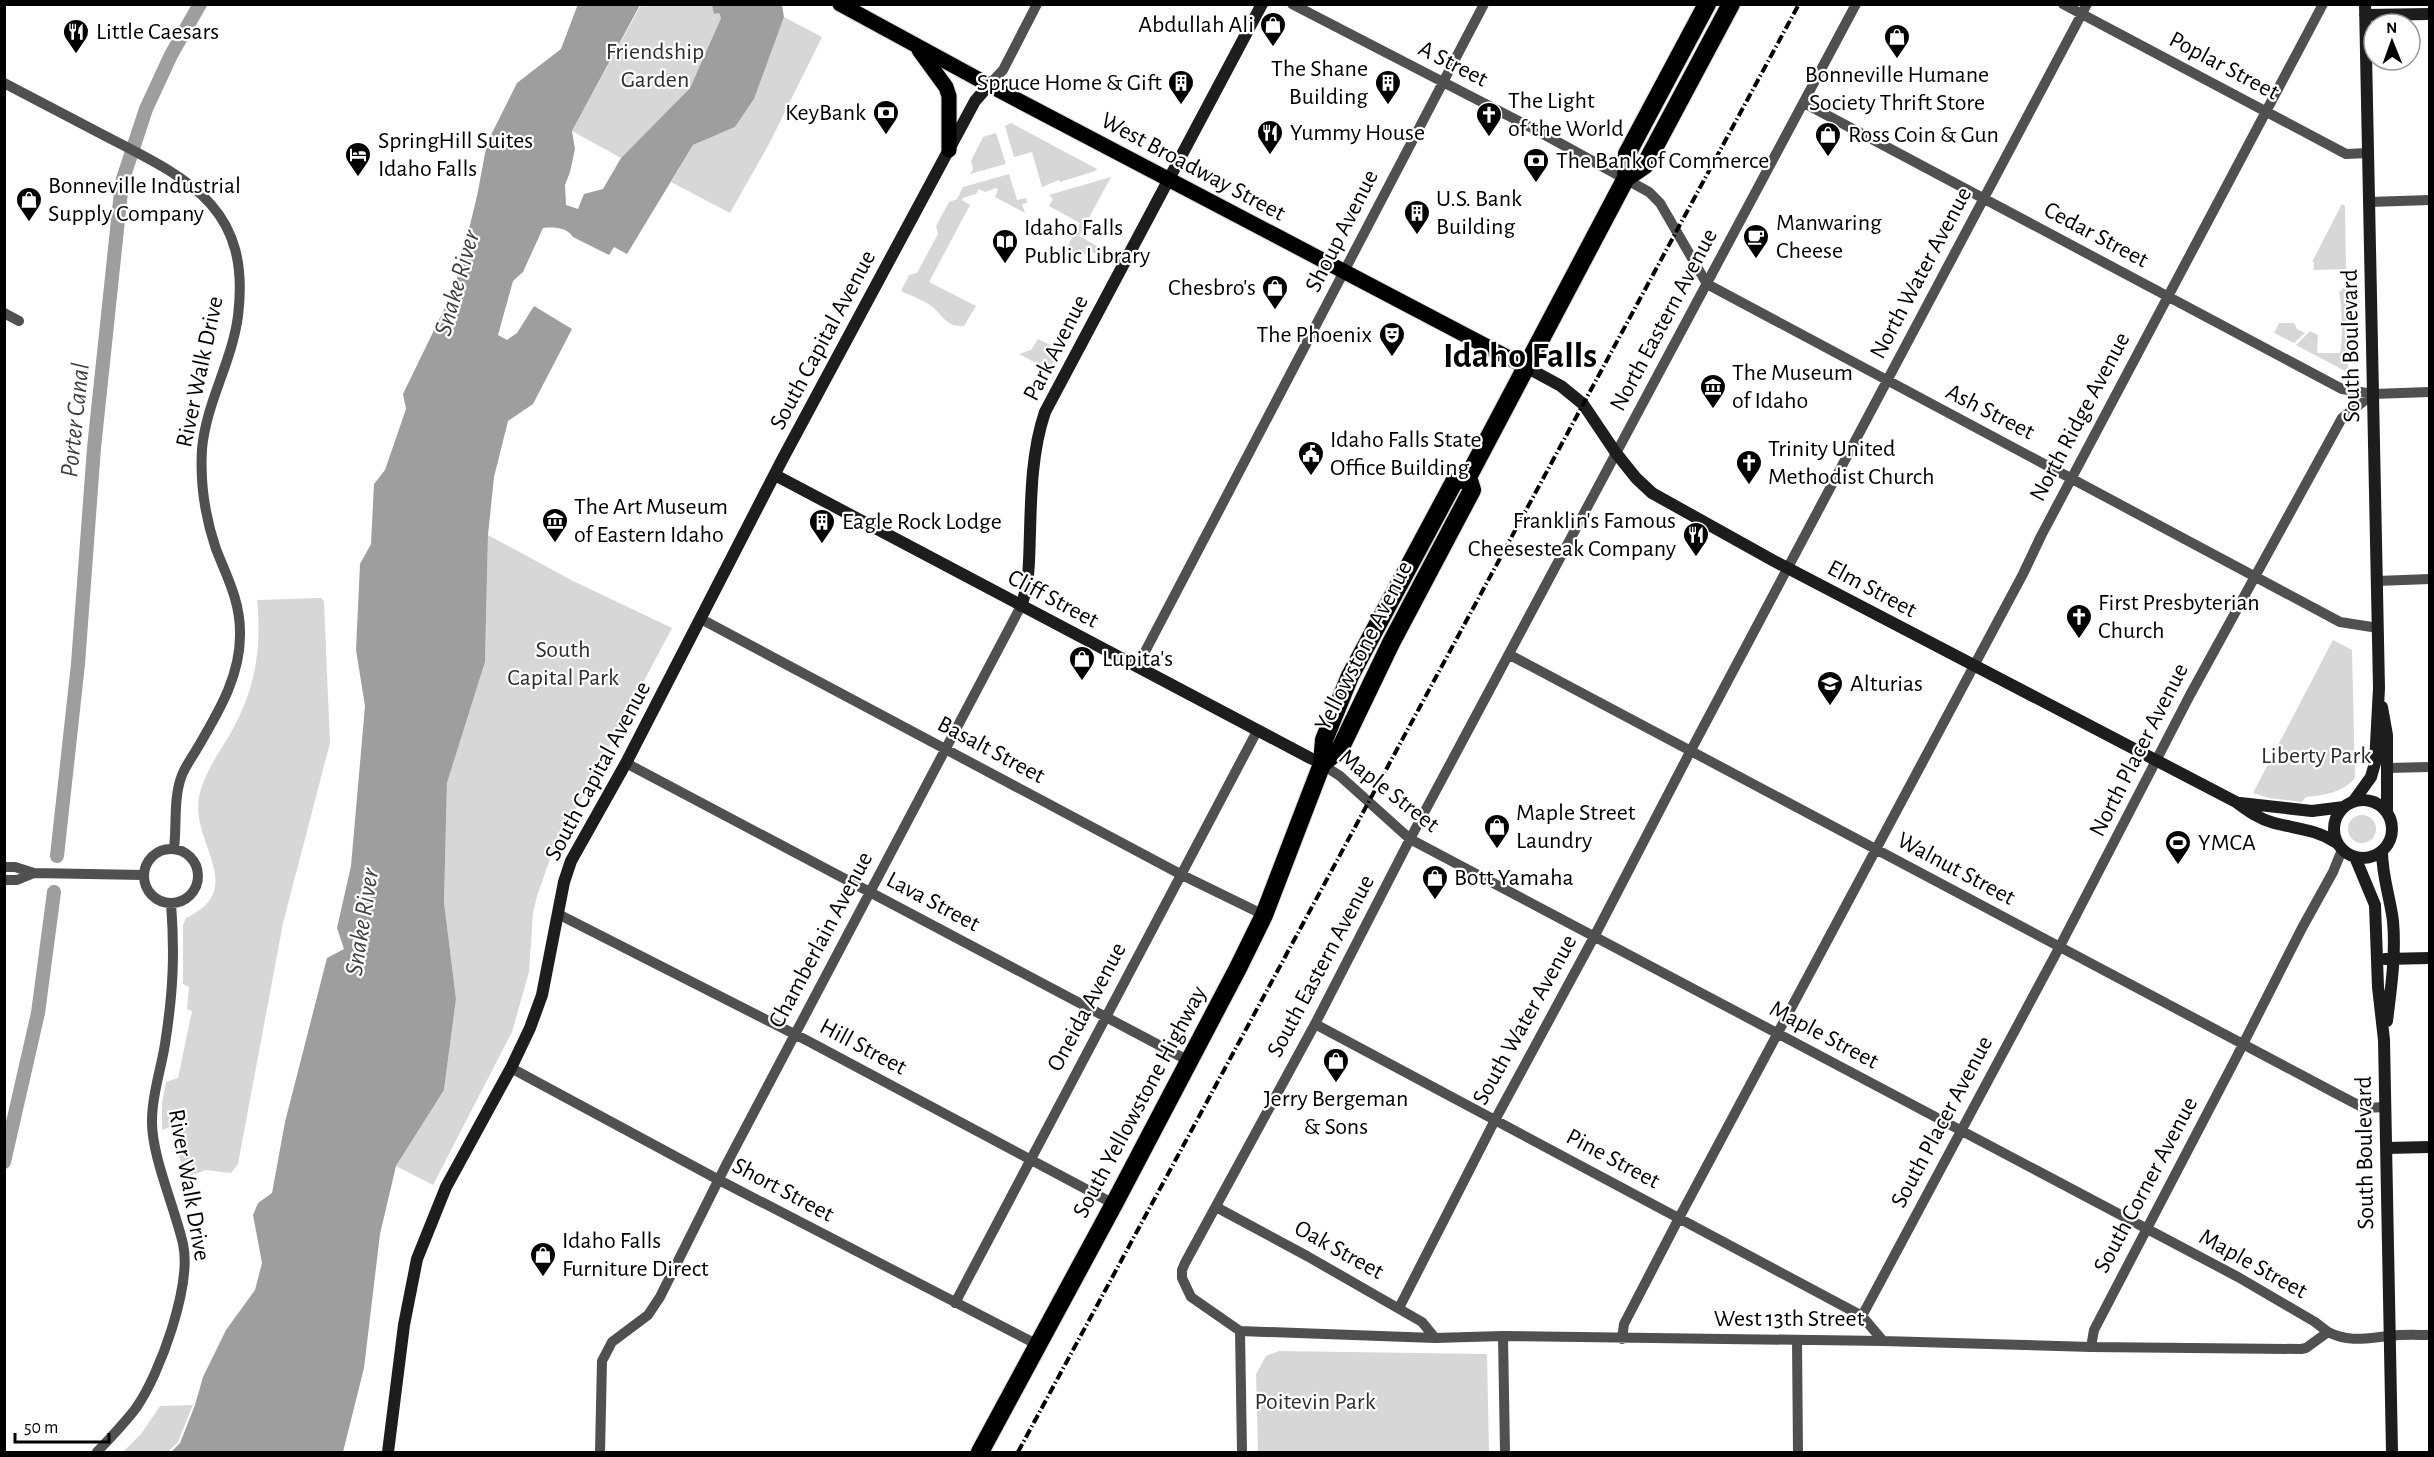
<svg xmlns="http://www.w3.org/2000/svg" width="2434" height="1457" viewBox="0 0 2434 1457" font-family="'Alegreya Sans',sans-serif">
<style>
.green{fill:#d7d7d7}
.water{fill:#9e9e9e}
.lines{fill:none;stroke-linecap:round;stroke-linejoin:round}
.canal{stroke:#9e9e9e;stroke-width:14}
.primary-casing{stroke:#dbdbdb;stroke-width:17}
.highway-casing{stroke:#dbdbdb;stroke-width:20}
.street{stroke:#505050;stroke-width:10}
.secondary{stroke:#1d1d1d;stroke-width:12}
.primary{stroke:#000;stroke-width:15}
.highway{stroke:#000;stroke-width:18}
.rail{stroke:#000;stroke-width:4;stroke-dasharray:9 3 1.5 3;stroke-linecap:butt}
.labels{text-anchor:middle;dominant-baseline:central;stroke-width:4.5;stroke-linejoin:round;paint-order:stroke}
.poi-label{font-size:24px;fill:#000;stroke:#fff;text-anchor:start}
.park-label{font-size:24px;fill:#2e2e2e;stroke:#fff}
.street-label{font-size:24px;fill:#000;stroke:#fff}
.water-label{font-size:26px;font-style:italic;fill:#3f3f3f;stroke:#fff}
.town-label{font-size:36px;font-weight:bold;fill:#000;stroke:#fff}
</style>
<rect width="100%" height="100%" fill="#fff"/>
<path class="green" d="M641,5H712L714,14L719,13L721,18L690,88L621,158L572,131Z
M784,17L822,37L769,144L730,213L671,182L693,145L735,127L754,99Z
M1011,123L1097,169L1095,171L1060,182L1059,180L1042,187L1032,152L1014,157L1005,126Z
M996,133L1006,164L970,174L973,169L971,161L983,137Z
M1009,174L1017,200L1026,198L1027,203L1022,204L1025,213L995,197L998,190L996,188L985,192L979,189L976,194L963,198L962,200L970,205L929,282L976,306L964,326C949,327 944,319 936,310C929,302 911,296 901,291L909,275L917,273L938,234L936,226L949,202L957,199L963,187Z
M1111,177L1079,236L1111,254L1107,260L1090,251L1074,260L1063,255L1080,223L1049,206L1053,199L1049,195Z
M2342,204L2345,206L2346,269L2314,270V262H2312Z
M2347,281L2348,370L2347,372L2296,345L2310,331L2318,335L2317,353H2340C2343,346 2342,302 2339,293L2344,287V282Z
M2279,323H2294L2297,329L2305,333L2294,343L2274,333Z
M1038,339L1060,350L1049,370L1019,354L1031,350Z
M488,535L573,581L672,628L551,856L537,896L533,913L529,972L512,1032L433,1185L396,1166L444,1090L456,999L444,902L447,783L485,662Z
M321,598L324,601L330,743L283,923L238,1164L231,1173L206,1170L186,1177L176,1148L172,1126L162,1130V1103L166,1082L178,1078L192,1011L187,1009L189,987L183,984V925L186,918C249,888 190,843 199,797C204,774 217,756 229,736C255,691 262,651 257,600Z
M2333,640L2352,650L2355,778C2342,793 2325,795 2306,797L2302,802L2269,798L2253,793Z
M2348 829a14 14 0 1 1 28 0a14 14 0 1 1-28 0Z
M1279,1351L1487,1354L1489,1452H1258L1256,1374L1266,1356Z
M193,1405L178,1442L168,1452H123L141,1434L160,1406Z"/>
<path class="water" d="M578,4L640,5L572,131L575,149L570,172L565,185L566,205L578,209L584,194L603,189L621,158L690,88L721,18L719,13L714,14L712,5H782L784,17L754,99L735,127L693,145L627,254L614,247L609,255L573,237C566,227 554,227 543,228L523,272L513,281L498,335L507,340L517,333L534,306L572,329L533,404L508,421L494,477L488,535L485,662L447,783L444,902L456,999L444,1090L396,1166L380,1234L364,1368L343,1452H171L180,1443L195,1405L203,1377L226,1330L255,1290L262,1263L253,1215L258,1203L272,1193L285,1122L327,958L344,949L337,928L351,866L365,706L356,650L360,564L371,544L374,484L385,470L406,409L403,394L455,287L477,196L487,143L517,83L561,49Z"/>
<g class="lines">
<path class="canal" d="M57,856L78,664L94,448L122,182L146,109L171,55L200,4
M4,1162L38,1013L54,892"/>
<defs>
<path id="primary" d="M840,4L989,85L1526,367
M919,50L946,87L949,96V150"/>
<path id="highway" d="M1626,178L1645,165L1731,4
M1322,764L1340,749L1391,643L1472,490L1468,477L1626,178L1627,154L1707,4
M980,1452L1114,1204L1238,968L1264,915L1322,764L1324,740L1350,676L1454,482L1468,477"/>
</defs>
<use href="#primary" class="primary-casing"/>
<use href="#highway" class="highway-casing"/>
<path class="street" d="M1292,4L1534,129L1649,192L1660,203L1707,284L2340,622L2378,628
M1856,4L1410,839L1315,1024L1185,1263L1182,1270V1278L1191,1297L1240,1331L1435,1338L1503,1336L1883,1341L2091,1347L2301,1349L2306,1348L2328,1332C2350,1343 2367,1338 2390,1336C2403,1334 2417,1335 2430,1335
M2063,4L2346,154L2368,153
M4,83C40,102 75,120 111,139C193,181 251,210 238,316C232,362 206,403 202,449C200,483 205,517 216,549C227,577 240,601 240,632C241,675 219,711 198,747C193,756 186,765 182,775C173,798 177,825 174,848
M989,85L1003,70L1037,4
M1804,103L2342,389L2373,394L2430,392
M2369,202L2430,200
M4,313L19,321
M2377,581L2430,579
M701,619L1182,875L1264,915
M1510,655L2337,1094L2364,1108L2386,1107
M1137,667L1484,4
M626,763L1189,1061
M1320,763L1340,776L1410,839L2238,1277L2315,1322L2328,1332
M2387,768L2430,767
M144 876a27 27 0 1 1 54 0a27 27 0 1 1-54 0Z
M4,867H15L34,873L143,875
M4,880H17L34,873
M558,914L808,1041L1114,1204
M1315,1024L1862,1316L1883,1341
M511,1068L719,1180L1038,1345
M1216,1207L1307,1256L1422,1322L1435,1338
M955,1303L1257,731
M1399,1308L1495,1120L1594,937L1690,752L2087,4
M1862,1316L2059,948L2190,695L2342,418L2373,394
M1240,1331L1242,1452
M1503,1336L1505,1452
M1622,1339L1624,1324L1679,1218L2023,574L2041,536L2323,4
M1797,1341L1798,1452
M2091,1347L2094,1330L2236,1058L2302,928L2333,872L2342,850
M97,1452C110,1438 124,1424 136,1408C160,1374 192,1285 183,1244C175,1208 151,1155 152,1120C152,1094 161,1070 165,1044C173,993 175,955 171,903
M600,1452L602,1361L612,1342L648,1315L660,1297L726,1165L1021,606"/>
<path class="secondary" d="M2365,15L2430,14
M1526,367L1561,386L1583,404L1616,453L1636,478L1652,493L1774,561L2236,802C2248,811 2259,819 2274,823C2297,829 2316,829 2337,843
M775,475L1312,759
M1021,606C1030,582 1029,558 1030,532C1031,493 1032,450 1045,412L1262,4
M2382,707L2387,735V812
M2334 829a29 29 0 1 1 58 0a29 29 0 1 1-58 0Z
M2353,802L2371,777L2375,763L2379,688L2365,4
M2240,803L2312,811L2344,807
M2382,851C2382,876 2390,897 2393,921C2396,954 2391,989 2387,1021
M2355,857L2375,905L2378,987L2384,1040L2392,1452
M2385,959L2430,958
M2387,1148L2430,1147
M388,1452L404,1325L417,1259L446,1187L511,1068L530,1028L542,995L564,882L571,861L626,763L782,460L975,101L989,85"/>
<use href="#primary" class="primary"/>
<use href="#highway" class="highway"/>
<path class="rail" d="M1018,1452L1799,4"/>
</g>
<defs>
<symbol id="shop-pin" viewBox="-11 -11 22 30"><path d="M0 17L-7.5 6A9.5 9.5 0 1 1 7.5 6Z" fill="#000" stroke="#fff"/><path d="M-5-2.5h2.3a2.7 3.5 0 0 1 5.4 0H5L5.5 6h-11ZM-1.5-2.5h3a1.5 2.3 0 0 0-3 0Z" fill="#fff"/></symbol>
<symbol id="restaurant-pin" viewBox="-11 -11 22 30"><path d="M0 17L-7.5 6A9.5 9.5 0 1 1 7.5 6Z" fill="#000" stroke="#fff"/><path d="M-5-6h1v4h1v-4h1v4h1v-4h1v5L-1.5 .5V6h-2V.5L-5-1ZM5-6V6H3V1.5H1.5Q1.5-4 5-6Z" fill="#fff"/></symbol>
<symbol id="building-pin" viewBox="-11 -11 22 30"><path d="M0 17L-7.5 6A9.5 9.5 0 1 1 7.5 6Z" fill="#000" stroke="#fff"/><path d="M-4-6H4V6H1V3H-1V6H-4ZM-2.5-4.3h1.7v1.8h-1.7ZM.8-4.3h1.7v1.8H.8ZM-2.5-1h1.7V.8h-1.7ZM.8-1h1.7V.8H.8Z" fill="#fff"/></symbol>
<symbol id="bank-pin" viewBox="-11 -11 22 30"><path d="M0 17L-7.5 6A9.5 9.5 0 1 1 7.5 6Z" fill="#000" stroke="#fff"/><path d="M-6-4H6V4H-6ZM0-2.3a2.3 2.3 0 1 0 0 4.6a2.3 2.3 0 1 0 0-4.6Z" fill="#fff"/></symbol>
<symbol id="church-pin" viewBox="-11 -11 22 30"><path d="M0 17L-7.5 6A9.5 9.5 0 1 1 7.5 6Z" fill="#000" stroke="#fff"/><path d="M-1.2-6h2.4v3.5h3.3v2.4h-3.3V6h-2.4V-.1h-3.3v-2.4h3.3Z" fill="#fff"/></symbol>
<symbol id="hotel-pin" viewBox="-11 -11 22 30"><path d="M0 17L-7.5 6A9.5 9.5 0 1 1 7.5 6Z" fill="#000" stroke="#fff"/><path d="M-6-4.5h1.5V1H6V5H4.5V3h-9V5H-6ZM-4 0a1.8 1.8 0 1 1 3.6 0ZM.5 0V-2.5h3Q6-2.5 6 0Z" fill="#fff"/></symbol>
<symbol id="cafe-pin" viewBox="-11 -11 22 30"><path d="M0 17L-7.5 6A9.5 9.5 0 1 1 7.5 6Z" fill="#000" stroke="#fff"/><path d="M-5.5-4.5H6V0H3Q3 3.5 0 3.5H-2.5Q-5.5 3.5-5.5 0ZM3-3.2v2h1.7v-2ZM-6 4.5H4V6H-6Z" fill="#fff"/></symbol>
<symbol id="library-pin" viewBox="-11 -11 22 30"><path d="M0 17L-7.5 6A9.5 9.5 0 1 1 7.5 6Z" fill="#000" stroke="#fff"/><path d="M-6-4Q-3-5.5-.7-3.5V5Q-3 3-6 4ZM6-4Q3-5.5 .7-3.5V5Q3 3 6 4Z" fill="#fff"/></symbol>
<symbol id="theatre-pin" viewBox="-11 -11 22 30"><path d="M0 17L-7.5 6A9.5 9.5 0 1 1 7.5 6Z" fill="#000" stroke="#fff"/><path d="M-5-5.5Q0-4 5-5.5V0Q5 5 0 6Q-5 5-5 0ZM-3.3-2.5H-1v1.5H-3.3ZM1-2.5H3.3v1.5H1ZM-2.8 1Q0 5.5 2.8 1Z" fill="#fff"/></symbol>
<symbol id="museum-pin" viewBox="-11 -11 22 30"><path d="M0 17L-7.5 6A9.5 9.5 0 1 1 7.5 6Z" fill="#000" stroke="#fff"/><path d="M0-6L6-3V-2H-6V-3ZM-5-1h2V3h-2ZM-1-1h2V3h-2ZM3-1h2V3H3ZM-6 4H6V6H-6Z" fill="#fff"/></symbol>
<symbol id="civic-pin" viewBox="-11 -11 22 30"><path d="M0 17L-7.5 6A9.5 9.5 0 1 1 7.5 6Z" fill="#000" stroke="#fff"/><path d="M-.6-6.5H3V-4.5H.6V-3L4-1V1h2V6H-6V1h2V-1L-.6-3ZM-1.2 2.5V6h2.4V2.5Z" fill="#fff"/></symbol>
<symbol id="school-pin" viewBox="-11 -11 22 30"><path d="M0 17L-7.5 6A9.5 9.5 0 1 1 7.5 6Z" fill="#000" stroke="#fff"/><path d="M0-5L7-2L0 1L-7-2ZM-4 1L0 2.5L4 1V4Q0 6-4 4Z" fill="#fff"/></symbol>
<symbol id="stadium-pin" viewBox="-11 -11 22 30"><path d="M0 17L-7.5 6A9.5 9.5 0 1 1 7.5 6Z" fill="#000" stroke="#fff"/><path d="M0-5a6.5 5 0 1 0 0 10a6.5 5 0 1 0 0-10ZM-3.5-1.8h7v3.6h-7Z" fill="#fff"/></symbol>
</defs>
<g fill-rule="evenodd">
<use href="#shop-pin" x="1258" y="10" width="30" height="40"/>
<use href="#restaurant-pin" x="61" y="17" width="30" height="40"/>
<use href="#shop-pin" x="1882" y="22" width="30" height="40"/>
<use href="#building-pin" x="1166" y="68" width="30" height="40"/>
<use href="#building-pin" x="1373" y="68" width="30" height="40"/>
<use href="#bank-pin" x="871" y="98" width="30" height="40"/>
<use href="#church-pin" x="1474" y="100" width="30" height="40"/>
<use href="#restaurant-pin" x="1255" y="118" width="30" height="40"/>
<use href="#shop-pin" x="1813" y="120" width="30" height="40"/>
<use href="#hotel-pin" x="343" y="140" width="30" height="40"/>
<use href="#bank-pin" x="1521" y="146" width="30" height="40"/>
<use href="#shop-pin" x="14" y="185" width="30" height="40"/>
<use href="#building-pin" x="1402" y="198" width="30" height="40"/>
<use href="#cafe-pin" x="1741" y="222" width="30" height="40"/>
<use href="#library-pin" x="990" y="227" width="30" height="40"/>
<use href="#shop-pin" x="1260" y="273" width="30" height="40"/>
<use href="#theatre-pin" x="1377" y="320" width="30" height="40"/>
<use href="#museum-pin" x="1698" y="372" width="30" height="40"/>
<use href="#civic-pin" x="1296" y="439" width="30" height="40"/>
<use href="#church-pin" x="1734" y="448" width="30" height="40"/>
<use href="#museum-pin" x="540" y="506" width="30" height="40"/>
<use href="#building-pin" x="807" y="507" width="30" height="40"/>
<use href="#restaurant-pin" x="1681" y="520" width="30" height="40"/>
<use href="#church-pin" x="2064" y="602" width="30" height="40"/>
<use href="#shop-pin" x="1067" y="644" width="30" height="40"/>
<use href="#school-pin" x="1815" y="669" width="30" height="40"/>
<use href="#shop-pin" x="1482" y="812" width="30" height="40"/>
<use href="#stadium-pin" x="2163" y="828" width="30" height="40"/>
<use href="#shop-pin" x="1420" y="863" width="30" height="40"/>
<use href="#shop-pin" x="1321" y="1046" width="30" height="40"/>
<use href="#shop-pin" x="528" y="1240" width="30" height="40"/>
</g>
<g class="labels">
<g class="poi-label">
<text x="1254" y="25" text-anchor="end">Abdullah Ali</text>
<text x="96" y="32">Little Caesars</text>
<text x="1368" y="69" text-anchor="end">The Shane<tspan x="1368" dy="28">Building</tspan></text>
<text x="1897" y="75" text-anchor="middle">Bonneville Humane<tspan x="1897" dy="28">Society Thrift Store</tspan></text>
<text x="1162" y="83" text-anchor="end">Spruce Home &amp; Gift</text>
<text x="1508" y="101">The Light<tspan x="1508" dy="28">of the World</tspan></text>
<text x="866" y="113" text-anchor="end">KeyBank</text>
<text x="1290" y="133">Yummy House</text>
<text x="1848" y="135">Ross Coin &amp; Gun</text>
<text x="378" y="141">SpringHill Suites<tspan x="378" dy="28">Idaho Falls</tspan></text>
<text x="1556" y="161">The Bank of Commerce</text>
<text x="48" y="186">Bonneville Industrial<tspan x="48" dy="28">Supply Company</tspan></text>
<text x="1436" y="199">U.S. Bank<tspan x="1436" dy="28">Building</tspan></text>
<text x="1776" y="223">Manwaring<tspan x="1776" dy="28">Cheese</tspan></text>
<text x="1024" y="228">Idaho Falls<tspan x="1024" dy="28">Public Library</tspan></text>
<text x="1256" y="288" text-anchor="end">Chesbro's</text>
<text x="1372" y="335" text-anchor="end">The Phoenix</text>
<text x="1732" y="373">The Museum<tspan x="1732" dy="28">of Idaho</tspan></text>
<text x="1330" y="440">Idaho Falls State<tspan x="1330" dy="28">Office Building</tspan></text>
<text x="1768" y="449">Trinity United<tspan x="1768" dy="28">Methodist Church</tspan></text>
<text x="574" y="507">The Art Museum<tspan x="574" dy="28">of Eastern Idaho</tspan></text>
<text x="1676" y="521" text-anchor="end">Franklin's Famous<tspan x="1676" dy="28">Cheesesteak Company</tspan></text>
<text x="842" y="522">Eagle Rock Lodge</text>
<text x="2098" y="603">First Presbyterian<tspan x="2098" dy="28">Church</tspan></text>
<text x="1102" y="659">Lupita's</text>
<text x="1850" y="684">Alturias</text>
<text x="1516" y="813">Maple Street<tspan x="1516" dy="28">Laundry</tspan></text>
<text x="2198" y="843">YMCA</text>
<text x="1454" y="878">Bott Yamaha</text>
<text x="1336" y="1099" text-anchor="middle">Jerry Bergeman<tspan x="1336" dy="28">&amp; Sons</tspan></text>
<text x="562" y="1241">Idaho Falls<tspan x="562" dy="28">Furniture Direct</tspan></text>
</g>
<g class="park-label">
<text x="655" y="52">Friendship<tspan x="655" dy="28">Garden</tspan></text>
<text x="563" y="650">South<tspan x="563" dy="28">Capital Park</tspan></text>
<text x="2316" y="756">Liberty Park</text>
<text x="1315" y="1402">Poitevin Park</text>
</g>
<g class="street-label">
<text transform="translate(1453 64) rotate(27)">A Street</text>
<text transform="translate(2224 66) rotate(28)">Poplar Street</text>
<text transform="translate(1193 167) rotate(28)">West Broadway Street</text>
<text transform="translate(1342 231) rotate(-63)">Shoup Avenue</text>
<text transform="translate(2096 235) rotate(28)">Cedar Street</text>
<text transform="translate(1921 273) rotate(-62)">North Water Avenue</text>
<text transform="translate(1664 320) rotate(-62)">North Eastern Avenue</text>
<text transform="translate(823 340) rotate(-62)">South Capital Avenue</text>
<text transform="translate(2351 346) rotate(-91)">South Boulevard</text>
<text transform="translate(1056 348) rotate(-63)">Park Avenue</text>
<text transform="translate(200 372) rotate(-78)">River Walk Drive</text>
<text transform="translate(1990 412) rotate(27)">Ash Street</text>
<text transform="translate(2080 417) rotate(-62)">North Ridge Avenue</text>
<text transform="translate(1872 589) rotate(28)">Elm Street</text>
<text transform="translate(1053 599) rotate(28)">Cliff Street</text>
<text transform="translate(1364 646) rotate(-63)">Yellowstone Avenue</text>
<text transform="translate(991 750) rotate(28)">Basalt Street</text>
<text transform="translate(2139 750) rotate(-63)">North Placer Avenue</text>
<text transform="translate(598 771) rotate(-62)">South Capital Avenue</text>
<text transform="translate(1389 791) rotate(38)">Maple Street</text>
<text transform="translate(1956 869) rotate(28)">Walnut Street</text>
<text transform="translate(933 902) rotate(28)">Lava Street</text>
<text transform="translate(821 940) rotate(-62)">Chamberlain Avenue</text>
<text transform="translate(1321 966) rotate(-62)">South Eastern Avenue</text>
<text transform="translate(1087 1007) rotate(-62)">Oneida Avenue</text>
<text transform="translate(1525 1020) rotate(-61)">South Water Avenue</text>
<text transform="translate(1824 1035) rotate(28)">Maple Street</text>
<text transform="translate(863 1047) rotate(28)">Hill Street</text>
<text transform="translate(1140 1102) rotate(-62)">South Yellowstone Highway</text>
<text transform="translate(1942 1122) rotate(-62)">South Placer Avenue</text>
<text transform="translate(2365 1153) rotate(-91)">South Boulevard</text>
<text transform="translate(1613 1159) rotate(28)">Pine Street</text>
<text transform="translate(189 1185) rotate(80)">River Walk Drive</text>
<text transform="translate(2146 1185) rotate(-62)">South Corner Avenue</text>
<text transform="translate(783 1190) rotate(28)">Short Street</text>
<text transform="translate(1339 1250) rotate(29)">Oak Street</text>
<text transform="translate(2253 1264) rotate(29)">Maple Street</text>
<text x="1789" y="1319">West 13th Street</text>
</g>
<g class="water-label">
<text transform="translate(457 283) rotate(-74)">Snake River</text>
<text transform="translate(75 420) rotate(-84)">Porter Canal</text>
<text transform="translate(362 922) rotate(-81)">Snake River</text>
</g>
<g class="town-label">
<text x="1520" y="356">Idaho Falls</text>
</g>
</g>
<rect width="2434" height="1457" fill="none" stroke="#000000" stroke-width="12"/>
<g transform="translate(2392 42) rotate(359)"><circle r="28" fill="#ffffff" stroke="#999999" stroke-width="1.5"/>
<path d="M0-4.5L10 22L0 15L-10 22Z" fill="#000000"/>
<text y="-9" font-size="16" font-weight="bold" text-anchor="middle" fill="#000000">N</text>
</g>
<path d="M15 1433v9h94v-9" fill="none" stroke="#000000" stroke-width="3"/>
<text x="24" y="1433" font-size="18" fill="#000000" stroke="#ffffff" stroke-width="4.5" paint-order="stroke">50 m</text>
</svg>
